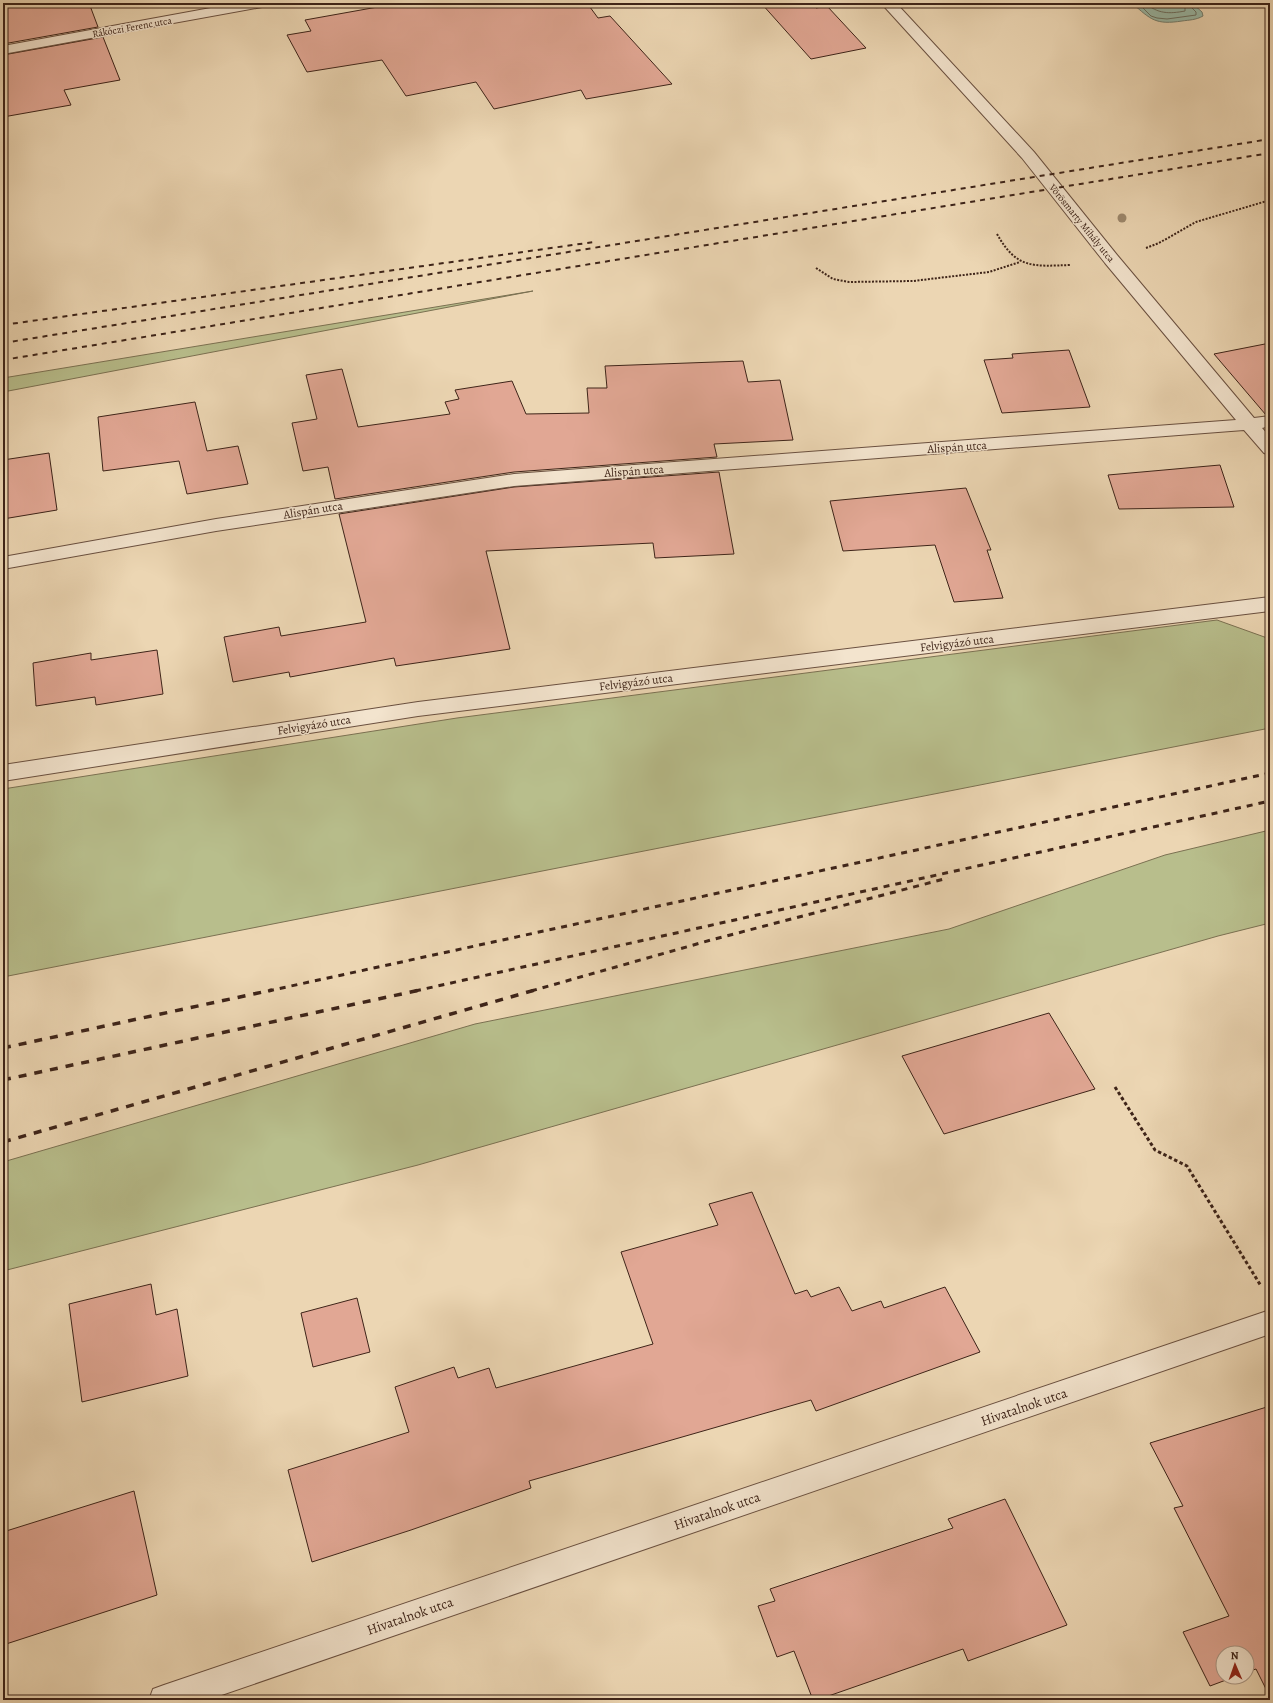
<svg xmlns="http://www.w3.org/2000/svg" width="1273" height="1703" viewBox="0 0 1273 1703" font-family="Alegreya,serif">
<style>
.green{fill:#b8be8c;stroke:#7b7152}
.water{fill:#9abaa8;stroke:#757e6f}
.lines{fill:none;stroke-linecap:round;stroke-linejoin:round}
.shore{stroke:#6c6f60;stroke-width:1}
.building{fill:#e1a794;stroke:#3e2419}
.street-casing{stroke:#6a5040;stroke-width:2}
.path-far1{stroke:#3e2419;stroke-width:2;stroke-dasharray:2 1.5;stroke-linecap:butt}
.path{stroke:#3e2419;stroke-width:3;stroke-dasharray:3.5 2.5;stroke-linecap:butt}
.street{fill:#f3e4ce;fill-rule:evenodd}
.rail-far2{stroke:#3e2419;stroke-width:2;stroke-dasharray:5 5;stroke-linecap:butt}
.rail-far1{stroke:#3e2419;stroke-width:3;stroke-dasharray:6 6;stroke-linecap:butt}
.rail{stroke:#3e2419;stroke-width:3.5;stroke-dasharray:8 8;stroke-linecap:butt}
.tree{fill:#9d896e}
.labels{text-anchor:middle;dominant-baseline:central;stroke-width:3;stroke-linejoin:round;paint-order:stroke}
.far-street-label{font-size:10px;fill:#3e2419;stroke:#f3e4ce}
.street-label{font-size:12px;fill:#3e2419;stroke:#f3e4ce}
.near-street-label{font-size:14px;fill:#3e2419;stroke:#f3e4ce}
</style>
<rect width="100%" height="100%" fill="#ecd6b3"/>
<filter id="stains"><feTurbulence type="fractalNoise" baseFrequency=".005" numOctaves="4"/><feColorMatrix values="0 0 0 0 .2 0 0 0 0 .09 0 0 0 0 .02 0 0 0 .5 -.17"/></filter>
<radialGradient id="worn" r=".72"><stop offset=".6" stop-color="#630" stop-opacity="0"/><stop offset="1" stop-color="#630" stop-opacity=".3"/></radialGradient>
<path class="green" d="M533,291L3,392V378Z
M1217,620L1270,639V728L3,977V789L457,718Z
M1270,830V923L1218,936L418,1165L3,1271V1162L475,1024L949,929L1165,855Z"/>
<path class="water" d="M1132,3H1192L1202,12L1203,16C1196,20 1189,20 1182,21C1156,25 1151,20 1132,3Z"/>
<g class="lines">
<path class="shore" d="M1138,3L1151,16L1157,18L1167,19L1196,15V12L1191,7L1190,3
M1145,3C1158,14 1169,14 1185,11V3"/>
</g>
<path class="building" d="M22,3H89L98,27L3,44V6Z
M400,3H587L598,18L610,16L672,84L586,99L581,90L494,109L476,82L406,96L382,60L307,72L287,35L311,31L305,20Z
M761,3H811L816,8L827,6L866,48L811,59Z
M103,37L120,80L64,90L71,105L3,117V55Z
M1270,343V415H1266L1214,354Z
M1069,350L1090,407L1002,413L984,360L1013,358L1012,354Z
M743,361L748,382L780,380L793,440L714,444L717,457L514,472L335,499L328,467L303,471L292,423L317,419L306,375L342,369L358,427L450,414L445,402L459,399L455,390L512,381L526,414L589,413L587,388H607L605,366Z
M195,402L207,451L238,446L248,484L187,494L179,461L103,471L98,417Z
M49,453L57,510L3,519V460Z
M1220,465L1234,507L1119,509L1108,475Z
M719,472L734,554L655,558L653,543L486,551L510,649L396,666L394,658L290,677L289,672L233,682L224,637L279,627L281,636L366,622L339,514L514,487Z
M966,488L991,550H987L1003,598L954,602L935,545L843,551L830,501Z
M157,650L163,694L96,705L95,697L36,706L33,663L91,653V660Z
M1049,1013L1095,1089L944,1134L902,1056Z
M752,1192L795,1294L807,1290L811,1297L839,1287L852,1311L881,1301L884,1308L945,1287L980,1352L816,1411L811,1400L529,1481L531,1488L411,1530L312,1562L288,1470L409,1432L395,1387L454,1367L458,1378L489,1368L496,1388L653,1344L621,1252L718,1225L709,1204Z
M151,1284L156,1315L177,1309L188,1376L82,1402L69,1304Z
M357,1298L370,1352L313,1367L301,1313Z
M1270,1406V1697L1256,1669L1247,1672V1653H1223V1677H1234L1210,1686L1183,1632L1229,1616L1174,1508L1183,1506L1150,1443Z
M134,1491L157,1595L3,1645V1532Z
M1005,1499L1067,1625L968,1661L963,1649L817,1700H813L794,1651L777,1657L758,1606L775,1601L770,1589L953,1528L948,1519Z"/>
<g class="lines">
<defs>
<path id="street" d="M238,3H269L267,6L262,7L3,54V46Z
M881,3H896L1034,152L1117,255L1254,418L1270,416V426L1262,428L1270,437V455L1264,453L1244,430L514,486L216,531L3,569V557L216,519L514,474L1236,420L1105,263L1022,158Z
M1270,597V611L418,716L3,781V765L418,702Z
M1270,1310V1334L207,1700H149L153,1689L164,1685Z"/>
</defs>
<use href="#street" class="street-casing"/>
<path class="path-far1" d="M997,234C1017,270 1034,266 1071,265
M1146,248L1159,243L1196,222L1270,200
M816,268L833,279L849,282L913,281L989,272L1020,262"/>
<path class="path" d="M1115,1087L1155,1150L1187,1166L1261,1286"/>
<use href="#street" class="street"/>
<path class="rail-far2" d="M3,325L594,242
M3,343L1270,139
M3,360L1270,153"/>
<path class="rail-far1" d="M268,991L1270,773
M415,991L1270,801
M531,991L711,940L948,878"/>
<path class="rail" d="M3,1048L272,990
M3,1080L420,990
M3,1142L535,990"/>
</g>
<circle class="tree" cx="1122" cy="218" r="4.5"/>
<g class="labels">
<g class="far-street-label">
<text transform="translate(132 27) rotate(-10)">Rákóczi Ferenc utca</text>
<text transform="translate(1082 223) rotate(51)">Vörösmarty Mihály utca</text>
</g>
<g class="street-label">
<text transform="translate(957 447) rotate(-4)">Alispán utca</text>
<text transform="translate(634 471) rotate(-4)">Alispán utca</text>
<text transform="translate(313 510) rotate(-9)">Alispán utca</text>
<text transform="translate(957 643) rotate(-7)">Felvigyázó utca</text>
<text transform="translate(636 682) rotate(-7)">Felvigyázó utca</text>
<text transform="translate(314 725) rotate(-9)">Felvigyázó utca</text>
</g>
<g class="near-street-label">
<text transform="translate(1024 1407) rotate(-19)">Hivatalnok utca</text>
<text transform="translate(717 1511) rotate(-19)">Hivatalnok utca</text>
<text transform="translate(410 1616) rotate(-19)">Hivatalnok utca</text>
</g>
</g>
<rect width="1273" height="1703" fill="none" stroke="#ecd6b3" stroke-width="16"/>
<rect x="4" y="4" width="1265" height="1695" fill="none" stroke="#3e2419" stroke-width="2"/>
<rect x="8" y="8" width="1257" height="1687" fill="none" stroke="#3e2419"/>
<g transform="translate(1235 1665) rotate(358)"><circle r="19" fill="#f3e4ce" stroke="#ab9786"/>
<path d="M0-3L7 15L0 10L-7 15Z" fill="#8f2418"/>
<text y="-6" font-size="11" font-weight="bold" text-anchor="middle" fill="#3e2419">N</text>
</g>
<rect width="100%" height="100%" filter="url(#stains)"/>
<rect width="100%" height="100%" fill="url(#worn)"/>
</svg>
